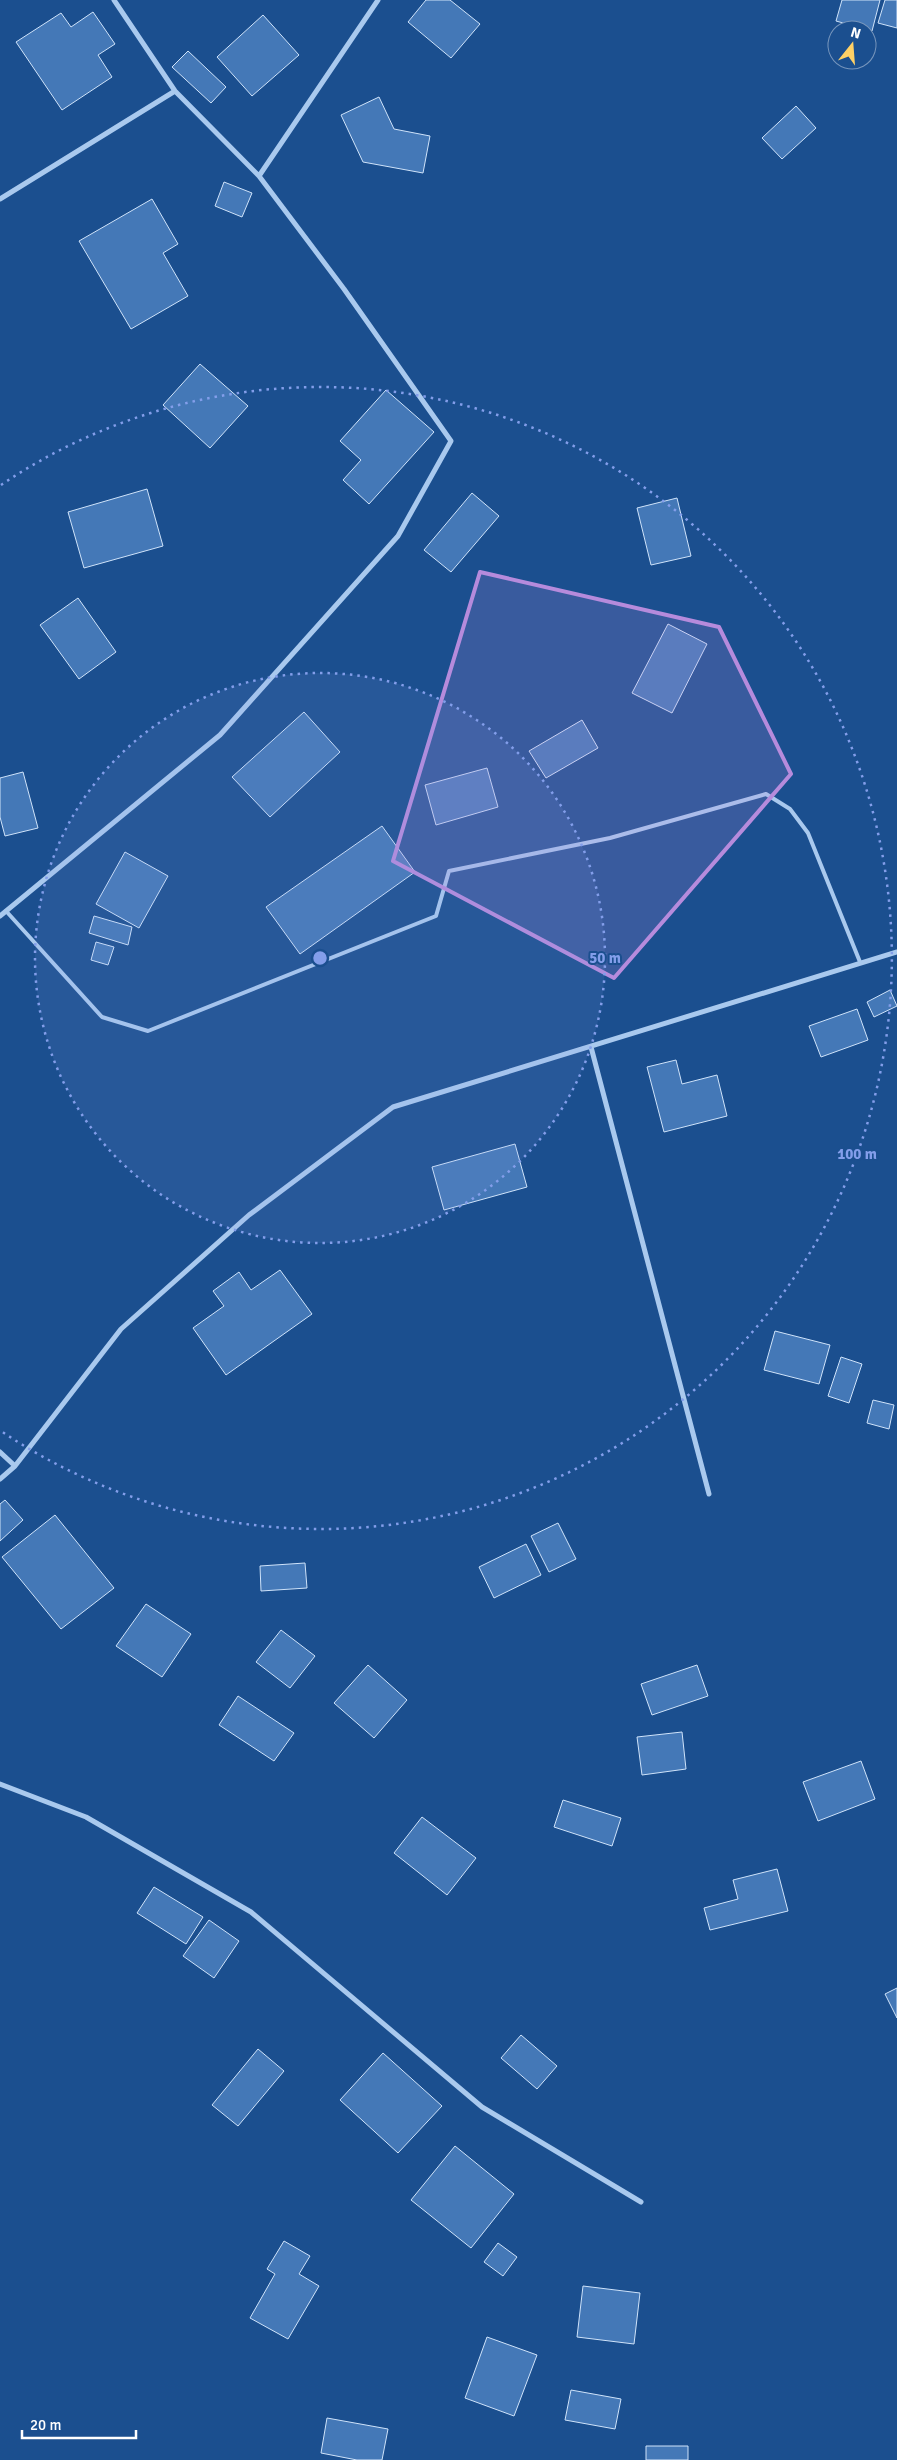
<svg xmlns="http://www.w3.org/2000/svg" width="897" height="2460" viewBox="0 0 897 2460" font-family="Signika,sans-serif">
<style>
.building{fill:#4478b7;stroke:#cfe3fa}
.lines{fill:none;stroke-linecap:round;stroke-linejoin:round}
.lane{stroke:#a9c9ee;stroke-width:4}
.street{stroke:#a9c9ee;stroke-width:5}
.marked{fill:#b68bdc;fill-opacity:0.2;stroke:#b68bdc;stroke-width:4;stroke-linejoin:round}
.ring{fill:none;stroke:#839eea;stroke-width:2.5;stroke-dasharray:2.5 5}
.centre{fill:#839eea;stroke:#1b4f8f;stroke-width:2.5}
.ring-label{font-size:15px;text-anchor:middle;font-weight:bold;fill:#839eea;stroke:#1b4f8f;stroke-width:4;stroke-linejoin:round;paint-order:stroke}
</style>
<rect width="100%" height="100%" fill="#1b4f8f"/>
<path class="building" d="M426,0H450L480,24L451,58L408,22Z
M842,0H880L872,31L836,21Z
M885,0H897V28L878,23Z
M93,12L115,44L98,55L112,77L62,110L16,42L61,13L71,27Z
M263,15L299,55L252,96L217,57Z
M188,51L226,87L211,103L172,67Z
M379,97L394,129L430,136L423,173L363,162L341,115Z
M796,106L816,128L782,159L762,138Z
M224,182L252,193L242,217L215,206Z
M152,199L178,244L163,253L188,296L131,329L79,241Z
M200,364L248,406L210,448L163,405Z
M386,390L434,432L369,504L343,480L361,460L340,441Z
M147,489L163,546L84,568L68,512Z
M472,493L499,516L451,572L424,550Z
M677,498L691,556L651,565L637,508Z
M78,598L116,652L79,679L40,625Z
M668,624L707,644L672,713L632,693Z
M304,712L340,752L270,817L232,777Z
M582,720L598,748L546,778L529,751Z
M487,768L498,807L436,825L425,785Z
M23,772L38,828L5,836L0,817V778Z
M382,826L415,872L300,954L266,907Z
M125,852L168,876L139,928L96,904Z
M94,916L132,927L128,945L89,933Z
M96,942L114,947L108,965L91,960Z
M890,990L897,1006L874,1017L867,1002Z
M857,1009L868,1040L821,1057L809,1026Z
M676,1060L682,1084L717,1075L727,1116L664,1132L647,1067Z
M515,1144L527,1187L444,1210L432,1167Z
M280,1270L312,1314L226,1375L193,1328L224,1306L213,1291L239,1272L251,1290Z
M775,1331L830,1345L819,1384L764,1370Z
M841,1357L862,1364L849,1403L828,1396Z
M873,1400L894,1405L889,1429L867,1423Z
M5,1500L23,1520L0,1541V1504Z
M55,1515L114,1588L61,1629L2,1557Z
M558,1523L576,1559L549,1572L531,1536Z
M526,1544L541,1575L494,1598L479,1567Z
M305,1563L307,1588L261,1591L260,1566Z
M146,1604L191,1634L162,1677L116,1646Z
M281,1630L315,1656L290,1688L256,1662Z
M368,1665L407,1700L374,1738L334,1703Z
M697,1665L708,1696L652,1715L641,1684Z
M238,1696L294,1733L274,1761L219,1725Z
M682,1732L686,1769L642,1775L637,1737Z
M861,1761L875,1799L818,1821L803,1782Z
M563,1800L621,1818L612,1846L554,1827Z
M422,1817L476,1858L447,1895L394,1853Z
M777,1869L788,1911L710,1930L704,1908L738,1899L733,1880Z
M154,1887L203,1917L186,1944L137,1913Z
M209,1920L239,1941L214,1978L183,1956Z
M897,1988V2018L885,1994Z
M521,2035L557,2066L537,2089L501,2058Z
M258,2049L284,2071L238,2126L212,2105Z
M383,2053L442,2106L398,2153L340,2100Z
M455,2146L514,2194L471,2248L411,2200Z
M284,2241L310,2256L299,2274L319,2286L288,2339L250,2318L275,2274L267,2269Z
M498,2243L517,2257L503,2276L484,2262Z
M583,2286L640,2293L634,2344L577,2337Z
M487,2337L537,2355L514,2416L465,2398Z
M571,2390L621,2399L615,2429L565,2420Z
M327,2418L388,2429L382,2460H357L321,2453Z
M646,2446H688V2460H646Z"/>
<g class="lines">
<path class="lane" d="M6,911L102,1017L148,1031L436,916L449,871L610,838L766,794L790,809L808,833L860,962"/>
<path class="street" d="M259,176L378,0
M0,199L175,91
M0,916L220,735L398,536L451,441L344,289L259,176L175,91L114,0
M591,1047L709,1494
M0,1452L15,1466
M0,1479L15,1466L121,1329L249,1215L393,1107L897,952
M0,1784L86,1817L251,1912L482,2107L641,2202"/>
</g>
<path class="marked" d="M480,572L719,627L791,774L614,978L393,861Z"/>
<circle cx="320" cy="958" r="285" fill="#839eea" fill-opacity=".12"/>
<g class="ring">
<circle cx="320" cy="958" r="285"/>
<path d="M1 485A571 571 0 1 1 1 1431"/>
</g>
<circle cx="320" cy="958" r="8" class="centre"/>
<g class="ring-label">
<text x="605" y="963">50 m</text>
<text x="857" y="1159">100 m</text>
</g>
<g transform="translate(852 45) rotate(17)"><circle r="24" fill="#1b4f8f" stroke="#7695bc"/>
<path d="M0-4L9 19L0 12L-9 19Z" fill="#ffd166"/>
<text y="-8" font-size="14" font-weight="bold" text-anchor="middle" fill="#ffffff">N</text>
</g>
<path d="M22 2430v8h114v-8" fill="none" stroke="#ffffff" stroke-width="2.5"/>
<text x="30" y="2430" font-size="15" fill="#ffffff" stroke="#1b4f8f" stroke-width="4" paint-order="stroke">20 m</text>
</svg>
